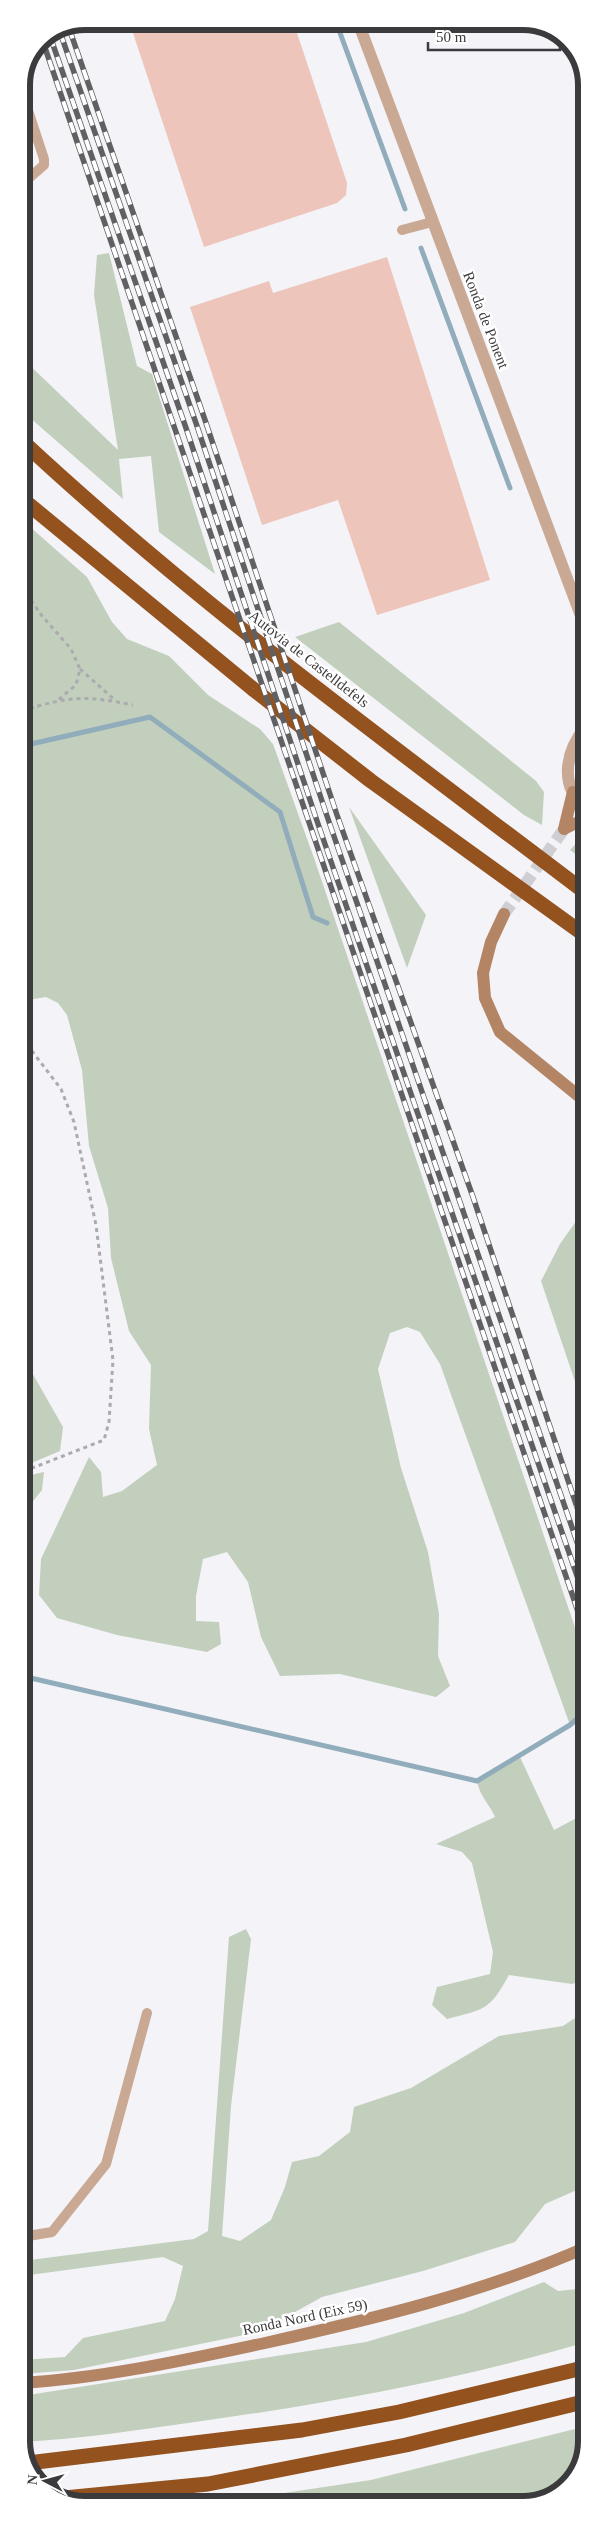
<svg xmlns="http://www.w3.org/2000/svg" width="608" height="2526" viewBox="0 0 608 2526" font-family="Georgia,serif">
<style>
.green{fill:#c2cfbc}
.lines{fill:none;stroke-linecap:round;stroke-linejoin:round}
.stream{stroke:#91acbb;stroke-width:5}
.building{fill:#eec5bb}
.secondary-tunnel{stroke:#ceced3;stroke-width:12;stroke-dasharray:12 6;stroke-linecap:butt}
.path{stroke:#ababaf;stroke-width:3;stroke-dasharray:4 4;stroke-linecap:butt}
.lane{stroke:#caa994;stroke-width:10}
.street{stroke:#caa994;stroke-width:12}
.secondary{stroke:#b48565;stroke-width:12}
.highway{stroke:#94521e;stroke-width:15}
.rail-casing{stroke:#606062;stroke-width:5.5}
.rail{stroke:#fff;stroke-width:4;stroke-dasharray:11;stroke-linecap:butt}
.labels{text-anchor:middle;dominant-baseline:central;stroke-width:5;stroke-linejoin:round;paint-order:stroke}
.street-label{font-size:15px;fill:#3b3b3d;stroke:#fff}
.rim{fill:none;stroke:#3b3b3d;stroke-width:6}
</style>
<rect width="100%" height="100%" fill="#f3f3f8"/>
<path class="green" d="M109,253L137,366L152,374L215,574L159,532L151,456L119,459L123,499L21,410V357L118,450L94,295L97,255Z
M21,519L87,577L112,622L127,639L169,656L208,695L260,729L273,744L314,858L586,1660V1758L584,1755L586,1738L578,1719L570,1725L440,1364L420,1332L407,1327L390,1333L378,1369L401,1468L428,1552L439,1614L438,1656L450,1686L436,1697L340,1674L280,1676L261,1637L248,1582L227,1552L203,1559L196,1596V1621L219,1622L221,1644L207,1652L117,1635L57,1618L39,1595L41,1559L89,1457L101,1472L103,1497L122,1491L157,1465L149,1429L151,1365L129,1331L111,1258L108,1208L89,1146L82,1070L67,1015L58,1003L46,997L22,1001Z
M339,622L536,781L544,792L542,825L524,815L295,637Z
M349,807L426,915L407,968Z
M586,832V862L570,850L581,838L579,835Z
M586,1207V1414L541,1281L560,1244Z
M22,1355L63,1427L60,1451L22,1467Z
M44,1472L42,1490L22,1515V1477Z
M519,1755L554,1830L586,1813L587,1979L572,1984L509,1975C489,2011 485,2009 447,2019L432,2005L437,1987L490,1974L493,1952L472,1863L462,1852L436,1844L495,1817C489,1803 480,1797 477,1781Z
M246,1929L251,1939L231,2106L222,2236L240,2241L271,2220L285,2187L292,2162L319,2156L350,2132L354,2107L411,2088L499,2036L563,2026L587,2010L586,2186L545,2204L515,2242L423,2271L322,2297L259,2332L74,2370L22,2374V2360L65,2357L83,2338L165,2321L175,2299L183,2266L163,2257L22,2276V2261L194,2239L208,2231L229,1937Z
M544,2282L558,2291L587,2288V2342C461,2379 325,2404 195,2422C138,2430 80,2439 22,2442V2396L366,2342L464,2313Z
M587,2426V2441L571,2483L535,2504H211L371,2480Z"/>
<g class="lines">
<path class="stream" d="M336,22L405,209
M421,248L510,488
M22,746L150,717L280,812L313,917L327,923
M22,1676L477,1781L570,1725L586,1711
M508,2504L556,2492"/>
</g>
<path class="building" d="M129,21H293L347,183L346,195L337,203L204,247Z
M387,257L490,580L377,615L338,500L262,525L190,307L269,281L273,293Z"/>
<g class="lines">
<path class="secondary-tunnel" d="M504,914L564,829"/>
<path class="path" d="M22,587L42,616L71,649L80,669L76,685L58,700
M80,669L116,701
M22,711C69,696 85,695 133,705
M22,1038L61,1089L74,1122L96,1225L113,1360L109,1422L104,1440L22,1472"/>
<path class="lane" d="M21,89L44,159V165L21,185
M402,230L432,222
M22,2237L52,2232L106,2164L147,2013"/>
<path class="street" d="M358,22L586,629
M586,727C566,750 558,786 586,808"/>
<path class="secondary" d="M564,829L573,792
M564,829L586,818
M504,914L491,942L483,973L485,998L500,1032L586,1102
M22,2383C104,2378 185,2360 265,2343C373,2319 485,2292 587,2247"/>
<path class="highway" d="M21,440C198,605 394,747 586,893
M21,498L253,689L371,781L586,936
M28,2463L302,2430L399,2412L587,2367
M64,2498L208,2484L406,2445L587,2401"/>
<defs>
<path id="rail" d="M69,28L205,420L337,815L473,1197L586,1534
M60,32L197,426L327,816L586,1568
M50,36L186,428L316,818L586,1602
M42,39L586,1635"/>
</defs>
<use href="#rail" class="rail-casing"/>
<use href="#rail" class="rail"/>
</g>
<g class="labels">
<g class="street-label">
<text transform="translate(486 320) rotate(69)">Ronda de Ponent</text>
<text transform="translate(309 659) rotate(38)">Autovia de Castelldefels</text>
<text transform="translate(305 2317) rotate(-12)">Ronda Nord (Eix 59)</text>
</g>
</g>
<path d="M0 0H608V2526H0ZM85 30H523A55 55 0 0 1 578 85V2441A55 55 0 0 1 523 2496H85A55 55 0 0 1 30 2441V85A55 55 0 0 1 85 30Z" fill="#fff" fill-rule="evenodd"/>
<path class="rim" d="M85 30H523A55 55 0 0 1 578 85V2441A55 55 0 0 1 523 2496H85A55 55 0 0 1 30 2441V85A55 55 0 0 1 85 30Z"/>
<g transform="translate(45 2481) rotate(276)" stroke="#ffffff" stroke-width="4" paint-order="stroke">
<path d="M0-4L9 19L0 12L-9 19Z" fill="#3b3b3d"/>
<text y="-8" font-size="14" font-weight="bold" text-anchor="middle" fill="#3b3b3d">N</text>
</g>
<path d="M428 42v8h132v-8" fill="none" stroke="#3b3b3d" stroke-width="2.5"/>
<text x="436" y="42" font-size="15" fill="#3b3b3d" stroke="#ffffff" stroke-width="4" paint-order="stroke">50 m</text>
</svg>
